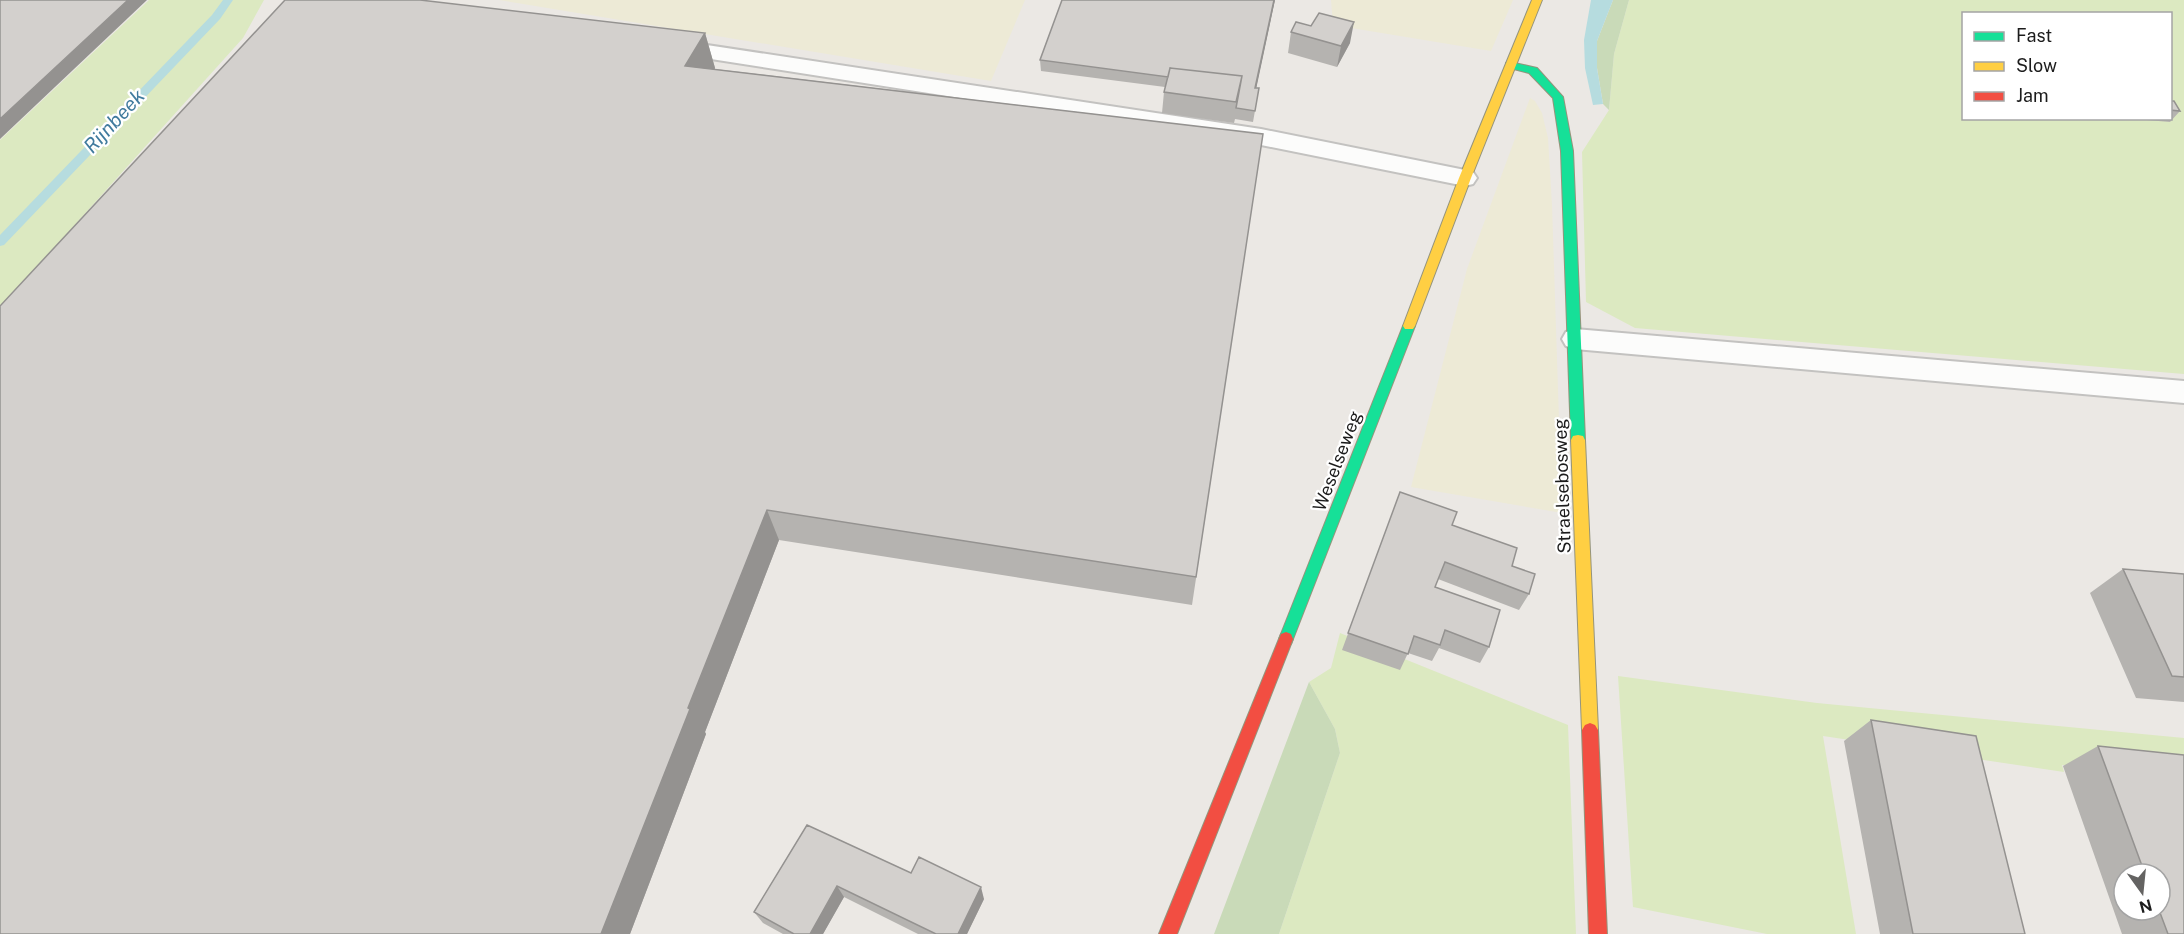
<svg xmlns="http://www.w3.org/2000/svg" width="2184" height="934" viewBox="0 0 2184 934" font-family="'Public Sans',sans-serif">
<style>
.farmland{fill:#edead6}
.grass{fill:#dce9c1;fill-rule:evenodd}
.forest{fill:#c9dab8}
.water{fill:#b6dcdf}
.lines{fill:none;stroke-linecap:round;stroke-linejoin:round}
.stream{fill:#b6dcdf;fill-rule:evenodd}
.lane-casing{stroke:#c3c2c0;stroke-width:4}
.fast-casing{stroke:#95947c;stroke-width:2}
.slow-casing{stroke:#95947c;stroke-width:2}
.jam-casing{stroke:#95947c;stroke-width:2}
.lane{fill:#fcfcfb;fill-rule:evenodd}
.fast{fill:#16e098;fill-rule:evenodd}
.slow{fill:#ffcf43;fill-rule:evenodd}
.jam{fill:#f24e42;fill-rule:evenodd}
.wall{fill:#b5b3b0;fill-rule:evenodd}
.shaded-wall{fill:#949290}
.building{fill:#d3d0cd;stroke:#949290;stroke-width:1.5}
.labels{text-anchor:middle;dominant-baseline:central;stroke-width:4.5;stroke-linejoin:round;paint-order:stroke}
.street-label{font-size:18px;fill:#1c1c1c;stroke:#fff}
.water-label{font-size:20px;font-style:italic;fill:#417b9e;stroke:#fff}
</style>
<rect width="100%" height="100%" fill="#ebe8e4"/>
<path class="farmland" d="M499,0H1025L991,81Z
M1331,0H1513L1491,51L1333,25Z
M1530,98L1535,101L1542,113L1548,138L1552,205L1562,513L1411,487L1467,269Z"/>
<path class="grass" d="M149,0H264L243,38L0,308V140Z
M1629,0H2184V374L1635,328L1586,302L1582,152L1609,110L1614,54ZM1964,14H2170V118H1964Z
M1340,633L1568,725L1576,934H1279L1340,753L1335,729L1309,682L1331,668Z
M1618,676L1817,703L2184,738V775L2062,765L2064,772L1823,736L1856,934H1767L1633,907Z"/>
<path class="forest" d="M1613,0H1629L1614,54L1609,110L1603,104L1597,68V41Z
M1309,682L1335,729L1340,753L1279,934H1214Z"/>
<path class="water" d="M1591,0H1613L1597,41V68L1603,104L1593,105L1585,68L1584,40Z"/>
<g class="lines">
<path class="stream" d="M223,0H233L220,19L4,245L0,246V235L212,15Z"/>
<defs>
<path id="lane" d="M674,40L1261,129L1465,170L1473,172L1477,178L1473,184L1465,186L1261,145L666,52L663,47L666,42Z
M1575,329L2184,381V403L1575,349L1566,346L1562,339L1566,332Z"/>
<path id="fast" d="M1510,62L1537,68L1563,97L1573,151L1585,440L1583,444H1573L1571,440L1561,151L1553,98L1529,73L1506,67V63Z
M1409,321L1415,326L1293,639L1291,644L1286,646L1281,644L1279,639L1403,326Z"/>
<path id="slow" d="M1532,0H1542L1471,178L1415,326L1413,329H1405L1403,326L1459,178Z
M1578,435L1583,436L1585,440L1598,730L1595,735L1590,737L1585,735L1582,730L1571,440L1573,436Z"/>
<path id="jam" d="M1286,632L1291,634L1293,639L1177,934H1159L1279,639L1281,634Z
M1590,723L1595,725L1598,730L1607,934H1589L1582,730L1585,725Z"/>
</defs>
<use href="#lane" class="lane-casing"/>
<use href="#fast" class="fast-casing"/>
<use href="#slow" class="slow-casing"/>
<use href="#jam" class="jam-casing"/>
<use href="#lane" class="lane"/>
<use href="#fast" class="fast"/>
<use href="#slow" class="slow"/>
<use href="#jam" class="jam"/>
</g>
<path class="wall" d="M1062,0H1275L1256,88H1259L1253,122L1235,119L1234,123L1162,113L1164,92L1165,87L1041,71L1040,60Z
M1291,32L1350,43L1337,67L1288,53Z
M705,33L715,68V69L1263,134L1192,605L779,540L705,732L706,734L630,934H0Z
M2170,101L2180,111L2170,122L2124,118H2170Z
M1400,492L1452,525L1512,566L1529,594L1519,610L1438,579L1435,587L1489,647L1480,663L1439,648L1432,661L1408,653L1400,670L1342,650Z
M2123,569L2184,574V702L2136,698L2090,593Z
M1871,720L2025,934H1880L1844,741Z
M2098,746L2184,755V934H2122L2063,766ZM2124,874H2160V910H2124Z
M807,825L911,873L984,899L967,934H918L844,897L823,934H783L763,923L754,912Z"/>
<path class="shaded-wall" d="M128,0H147L0,139V119Z
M1274,0H1275L1254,99L1255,88Z
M1354,22L1350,43L1337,67L1341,46Z
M705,33L715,68L697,101L685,66Z
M767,510L779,540L705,732L706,734L630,934H601L688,708Z
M837,886L844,897L823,934H810Z
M981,887L984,899L967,934H958Z"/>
<path class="building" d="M0,0H128L0,119Z
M285,0H420L705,33L685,66L1263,134L1196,577L767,510L688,708L690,709L601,934H0V306Z
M1062,0H1274L1255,88H1259L1255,111L1236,108L1242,76L1170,68L1168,77L1040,60Z
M1319,13L1354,22L1341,46L1291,32L1296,22L1311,26Z
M1170,68L1242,76L1236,102L1164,92Z
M2170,101H2174L2180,111L2170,110Z
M1400,492L1457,512L1452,525L1517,548L1512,566L1535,574L1529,594L1445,562L1435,587L1500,610L1489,647L1445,630L1440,645L1414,636L1408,654L1348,633Z
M2123,569L2184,574V677L2172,676Z
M1871,720L1976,736L2025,934H1913Z
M2098,746L2184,755V934H2168L2159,910H2160V874H2145Z
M807,825L911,873L919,857L981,887L958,934H936L837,886L810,934H794L754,912Z"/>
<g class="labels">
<g class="street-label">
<text transform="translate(1337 461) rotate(-69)">Weselseweg</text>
<text transform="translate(1562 486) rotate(-92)">Straelsebosweg</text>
</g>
<g class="water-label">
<text transform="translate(114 121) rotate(-47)">Rijnbeek</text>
</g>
</g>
<rect x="1962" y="12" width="210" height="108" fill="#ffffff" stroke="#a4a4a4" stroke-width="1.5"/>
<rect x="1974" y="32" width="30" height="9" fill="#16e098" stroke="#a4a4a4" stroke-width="1.5"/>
<text x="2016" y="42" font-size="18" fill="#1c1c1c">Fast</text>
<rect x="1974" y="62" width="30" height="9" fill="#ffcf43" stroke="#a4a4a4" stroke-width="1.5"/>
<text x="2016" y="72" font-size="18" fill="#1c1c1c">Slow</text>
<rect x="1974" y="92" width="30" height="9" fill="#f24e42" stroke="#a4a4a4" stroke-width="1.5"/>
<text x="2016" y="102" font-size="18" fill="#1c1c1c">Jam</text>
<g transform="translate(2142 892) rotate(165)"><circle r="28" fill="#ffffff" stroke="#a4a4a4" stroke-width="1.5"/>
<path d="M0-4.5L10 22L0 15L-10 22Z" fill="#646362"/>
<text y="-9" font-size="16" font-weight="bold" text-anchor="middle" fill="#1c1c1c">N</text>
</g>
</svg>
